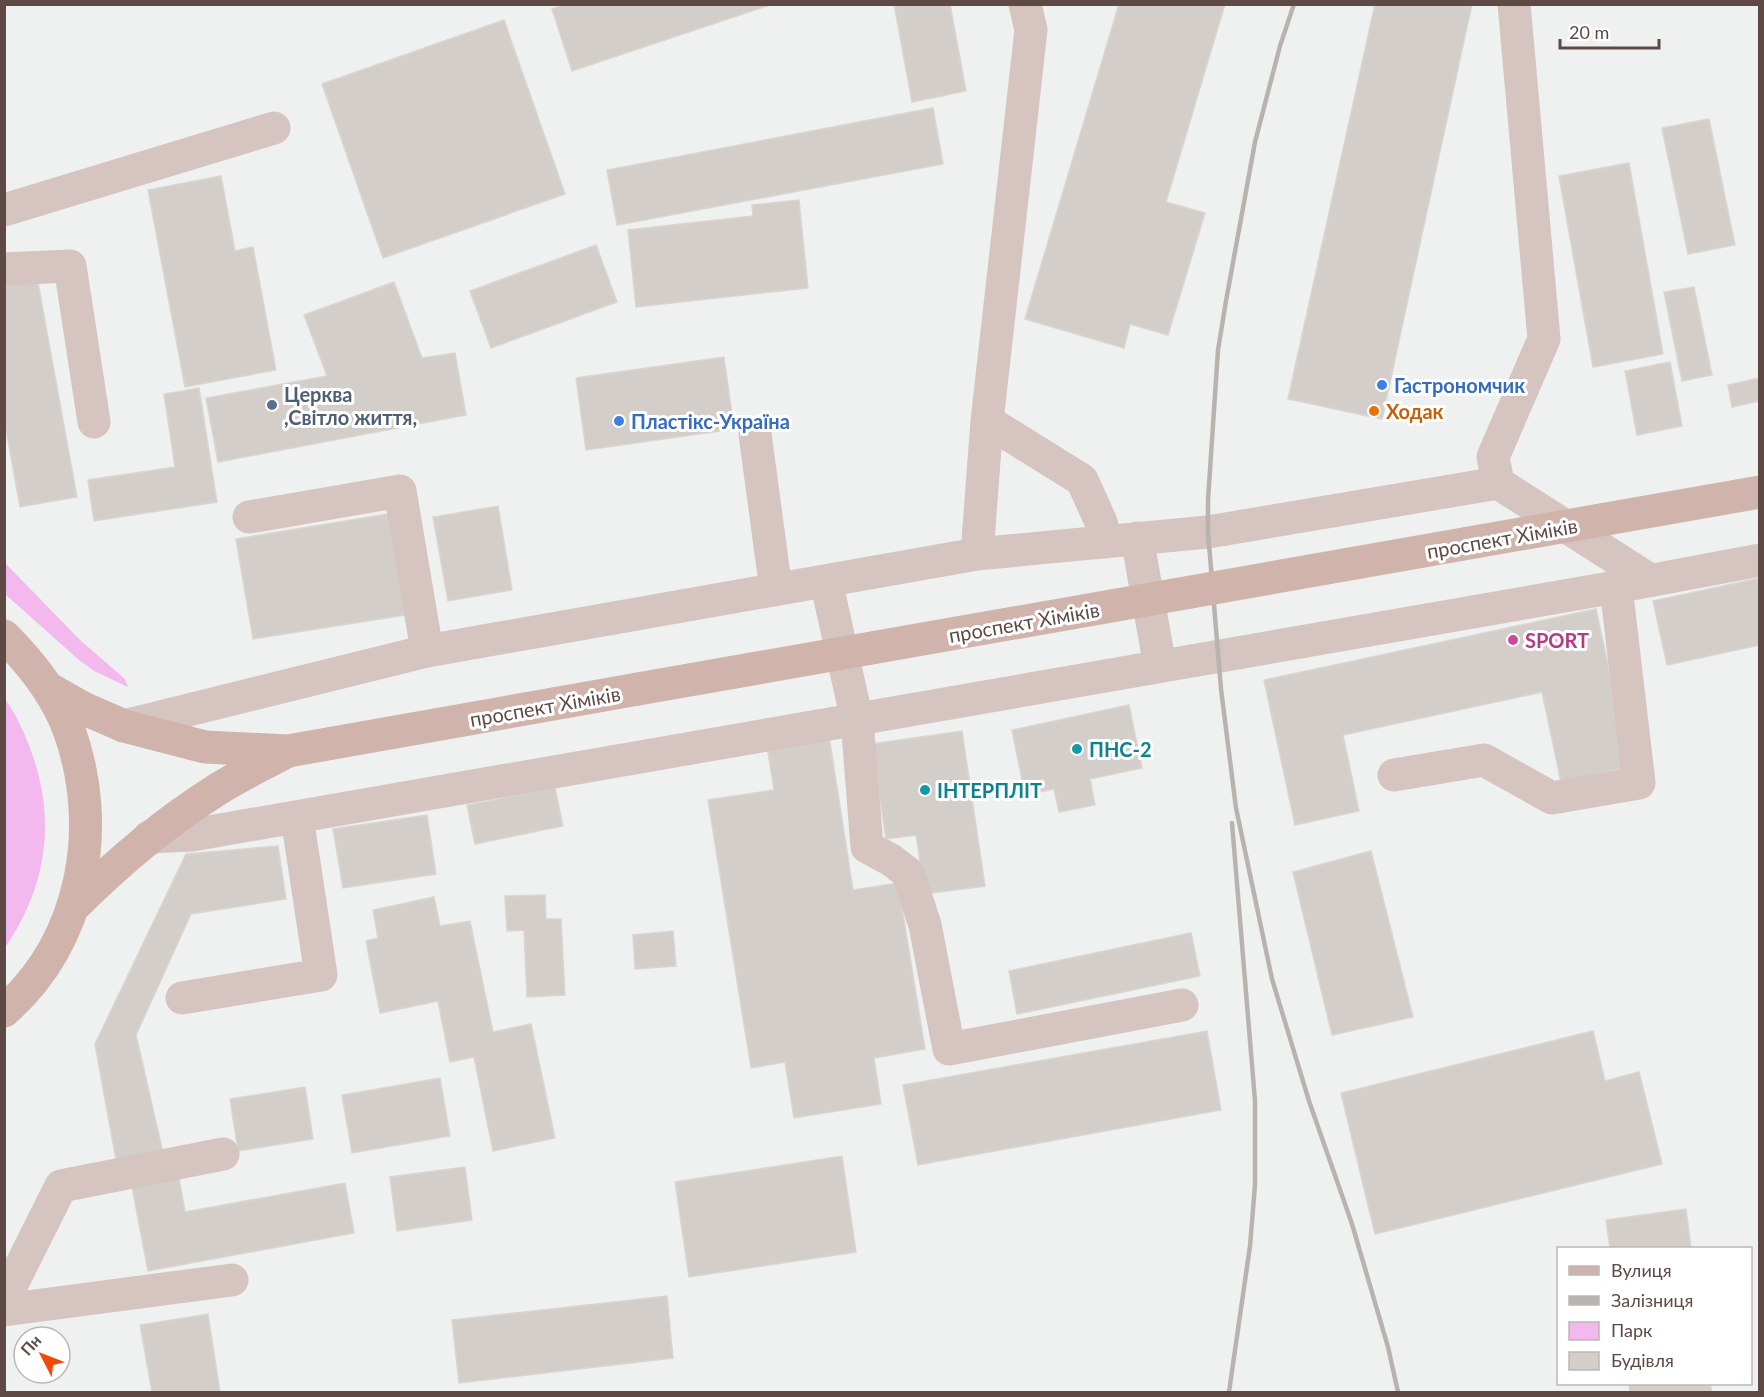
<svg xmlns="http://www.w3.org/2000/svg" width="1764" height="1397" viewBox="0 0 1764 1397" font-family="Lato,sans-serif">
<style>
.green{fill:#f3b8ed}
.building{fill:#d4ceca;stroke:#dbd5d2;stroke-width:1.5}
.lines{fill:none;stroke-linecap:round;stroke-linejoin:round}
.minor{stroke:#d5c4c0;stroke-width:33}
.major{stroke:#d0b3ab;stroke-width:33}
.rail{stroke:#b9b3b0;stroke-width:4.5}
.major-bridge{stroke:#d0b3ab;stroke-width:33}
.shop-dot{fill:#3f7fe0;stroke:#fff;stroke-width:2}
.service-dot{fill:#5c6f8a;stroke:#fff;stroke-width:2}
.food-dot{fill:#e8710a;stroke:#fff;stroke-width:2}
.hotel-dot{fill:#d1479c;stroke:#fff;stroke-width:2}
.culture-dot{fill:#0f9aa8;stroke:#fff;stroke-width:2}
.labels{text-anchor:middle;dominant-baseline:central;stroke-width:6;stroke-linejoin:round;paint-order:stroke}
.shop-label{font-size:20px;font-weight:bold;fill:#366cbe;stroke:#fff;text-anchor:start}
.service-label{font-size:20px;font-weight:bold;fill:#4e5e75;stroke:#fff;text-anchor:start}
.food-label{font-size:20px;font-weight:bold;fill:#c56008;stroke:#fff;text-anchor:start}
.street-label{font-size:20px;fill:#5e4945;stroke:#fff}
.hotel-label{font-size:20px;font-weight:bold;fill:#b23c85;stroke:#fff;text-anchor:start}
.culture-label{font-size:20px;font-weight:bold;fill:#0d838f;stroke:#fff;text-anchor:start}
</style>
<rect width="100%" height="100%" fill="#eef1f0"/>
<path class="green" d="M5,563L80,640L125,679L128,687L94,671L79,660L5,594Z
M5,699C16,714 23,730 30,748C57,819 47,886 5,948Z"/>
<path class="building" d="M567,4H773L572,71L552,9Z
M894,4H950L966,91L912,102Z
M1119,4H1225L1166,202L1205,213L1168,335L1130,324L1124,348L1025,319Z
M1375,4H1472L1382,419L1288,399Z
M504,20L565,194L383,258L322,84Z
M933,108L943,164L617,225L607,170Z
M1709,119L1735,245L1688,254L1662,128Z
M1629,163L1663,354L1593,367L1559,176Z
M221,176L235,251L253,247L276,370L185,387L148,190Z
M799,200L808,288L636,307L628,230L753,216L752,205Z
M596,245L617,302L491,348L470,291Z
M36,272L77,497L20,507L4,418V278Z
M394,282L422,358L455,353L466,415L218,462L206,398L327,376L304,315Z
M1694,287L1712,375L1682,381L1664,292Z
M724,357L734,429L586,450L576,378Z
M1670,362L1682,426L1637,435L1625,371Z
M1760,378V401L1732,407L1728,385Z
M199,388L217,502L94,521L88,480L175,467L164,394Z
M498,506L512,590L448,601L433,517Z
M393,513L405,615L253,639L236,539Z
M1760,578V645L1667,665L1653,601Z
M1596,609L1630,767L1561,782L1542,692L1343,735L1359,811L1295,825L1264,680Z
M1129,705L1142,768L1090,779L1095,805L1059,812L1054,789L1025,795L1012,730Z
M962,731L985,886L925,894L916,835L886,839L872,744Z
M829,736L853,890L898,883L925,1049L874,1058L881,1104L794,1118L785,1062L751,1068L708,800L774,790L767,746Z
M555,788L563,826L475,844L467,805Z
M427,815L436,874L343,888L333,829Z
M278,846L286,899L191,914L136,1035L164,1157L116,1160L95,1044L186,854Z
M1371,851L1413,1017L1332,1035L1293,872Z
M545,895L546,919H561L565,995L527,997L524,930L507,931L505,896Z
M434,897L440,926L470,921L493,1032L531,1024L555,1138L493,1151L474,1057L450,1062L438,1001L380,1013L366,941L378,938L373,910Z
M673,931L676,966L635,969L633,935Z
M1191,933L1200,976L1017,1014L1009,971Z
M1207,1031L1221,1110L918,1165L903,1085Z
M1593,1031L1605,1081L1639,1072L1662,1164L1375,1234L1341,1093Z
M440,1078L450,1136L352,1153L342,1095Z
M305,1087L313,1139L238,1151L230,1099Z
M842,1156L856,1252L689,1277L675,1182Z
M465,1167L472,1220L397,1231L390,1177Z
M179,1178L185,1212L345,1183L354,1233L148,1271L132,1187Z
M1686,1209L1691,1248H1610L1606,1220Z
M667,1296L673,1358L459,1383L452,1320Z
M208,1314L220,1392H152L140,1325Z
M1629,1384H1710L1712,1392H1630Z"/>
<g class="lines">
<path class="minor" d="M4,210L274,128
M4,269L70,266L94,422
M987,421L1082,480L1101,522L1106,542
M755,434L776,590
M1498,483L1493,457L1544,339L1514,4
M249,517L400,491L427,651
M1137,538L1160,666
M977,554L987,421L1031,30L1025,4
M826,581L857,720L867,847L891,860L908,873L925,925L949,1049L1182,1005
M124,726L427,651L977,554L1208,532L1498,483L1650,580
M1394,775L1484,760L1552,798L1639,783L1616,587
M149,837L192,835L1616,587L1760,560
M182,998L321,975L297,817
M4,1300L61,1186L223,1154
M4,1310L232,1280"/>
<path class="major" d="M4,636C31,663 56,694 69,730C104,827 84,941 4,1011
M48,688L85,709L124,726L205,747L288,751L638,689
M73,907C117,863 163,824 215,791C238,776 264,764 288,751"/>
<path class="rail" d="M1294,4L1280,46L1255,142L1226,301L1218,350L1208,500V532L1221,689L1236,808L1272,979L1309,1101L1352,1224L1388,1347L1398,1392
M1229,1392L1250,1246L1255,1185V1101L1232,823"/>
<path class="major-bridge" d="M638,689L1760,492"/>
</g>
<g class="shop-dot">
<circle cx="1382" cy="385" r="6"/>
<circle cx="619" cy="421" r="6"/>
</g>
<circle class="service-dot" cx="272" cy="405" r="6"/>
<circle class="food-dot" cx="1374" cy="411" r="6"/>
<circle class="hotel-dot" cx="1513" cy="640" r="6"/>
<g class="culture-dot">
<circle cx="1077" cy="749" r="6"/>
<circle cx="925" cy="790" r="6"/>
</g>
<g class="labels">
<g class="shop-label">
<text x="1394" y="385">Гастрономчик</text>
<text x="631" y="421">Пластікс-Україна</text>
</g>
<g class="service-label">
<text x="284" y="394">Церква<tspan x="284" dy="23">,Світло життя,</tspan></text>
</g>
<g class="food-label">
<text x="1386" y="411">Ходак</text>
</g>
<g class="street-label">
<text transform="translate(1502 538) rotate(-10)">проспект Хіміків</text>
<text transform="translate(1024 622) rotate(-10)">проспект Хіміків</text>
<text transform="translate(545 706) rotate(-10)">проспект Хіміків</text>
</g>
<g class="hotel-label">
<text x="1525" y="640">SPORT</text>
</g>
<g class="culture-label">
<text x="1089" y="749">ПНС-2</text>
<text x="937" y="790">ІНТЕРПЛІТ</text>
</g>
</g>
<rect width="1764" height="1397" fill="none" stroke="#5e4945" stroke-width="12"/>
<rect x="1557" y="1247" width="195" height="138" fill="#ffffff" stroke="#bfb6b5" stroke-width="1.5"/>
<rect x="1569" y="1266" width="30" height="9" fill="#d0b3ab" stroke="#bfb6b5" stroke-width="1.5"/>
<text x="1611" y="1277" font-size="18" fill="#5e4945">Вулиця</text>
<rect x="1569" y="1296" width="30" height="9" fill="#b9b3b0" stroke="#bfb6b5" stroke-width="1.5"/>
<text x="1611" y="1307" font-size="18" fill="#5e4945">Залізниця</text>
<rect x="1569" y="1322" width="30" height="18" fill="#f3b8ed" stroke="#bfb6b5" stroke-width="1.5"/>
<text x="1611" y="1337" font-size="18" fill="#5e4945">Парк</text>
<rect x="1569" y="1352" width="30" height="18" fill="#d4ceca" stroke="#bfb6b5" stroke-width="1.5"/>
<text x="1611" y="1367" font-size="18" fill="#5e4945">Будівля</text>
<g transform="translate(42 1355) rotate(312)"><circle r="28" fill="#ffffff" stroke="#bfb6b5" stroke-width="1.5"/>
<path d="M0-4.5L10 22L0 15L-10 22Z" fill="#f14909"/>
<text y="-9" font-size="16" font-weight="bold" text-anchor="middle" fill="#5e4945">Пн</text>
</g>
<path d="M1560 39v9h99v-9" fill="none" stroke="#5e4945" stroke-width="3"/>
<text x="1569" y="39" font-size="18" fill="#5e4945" stroke="#ffffff" stroke-width="4.5" paint-order="stroke">20 m</text>
</svg>
